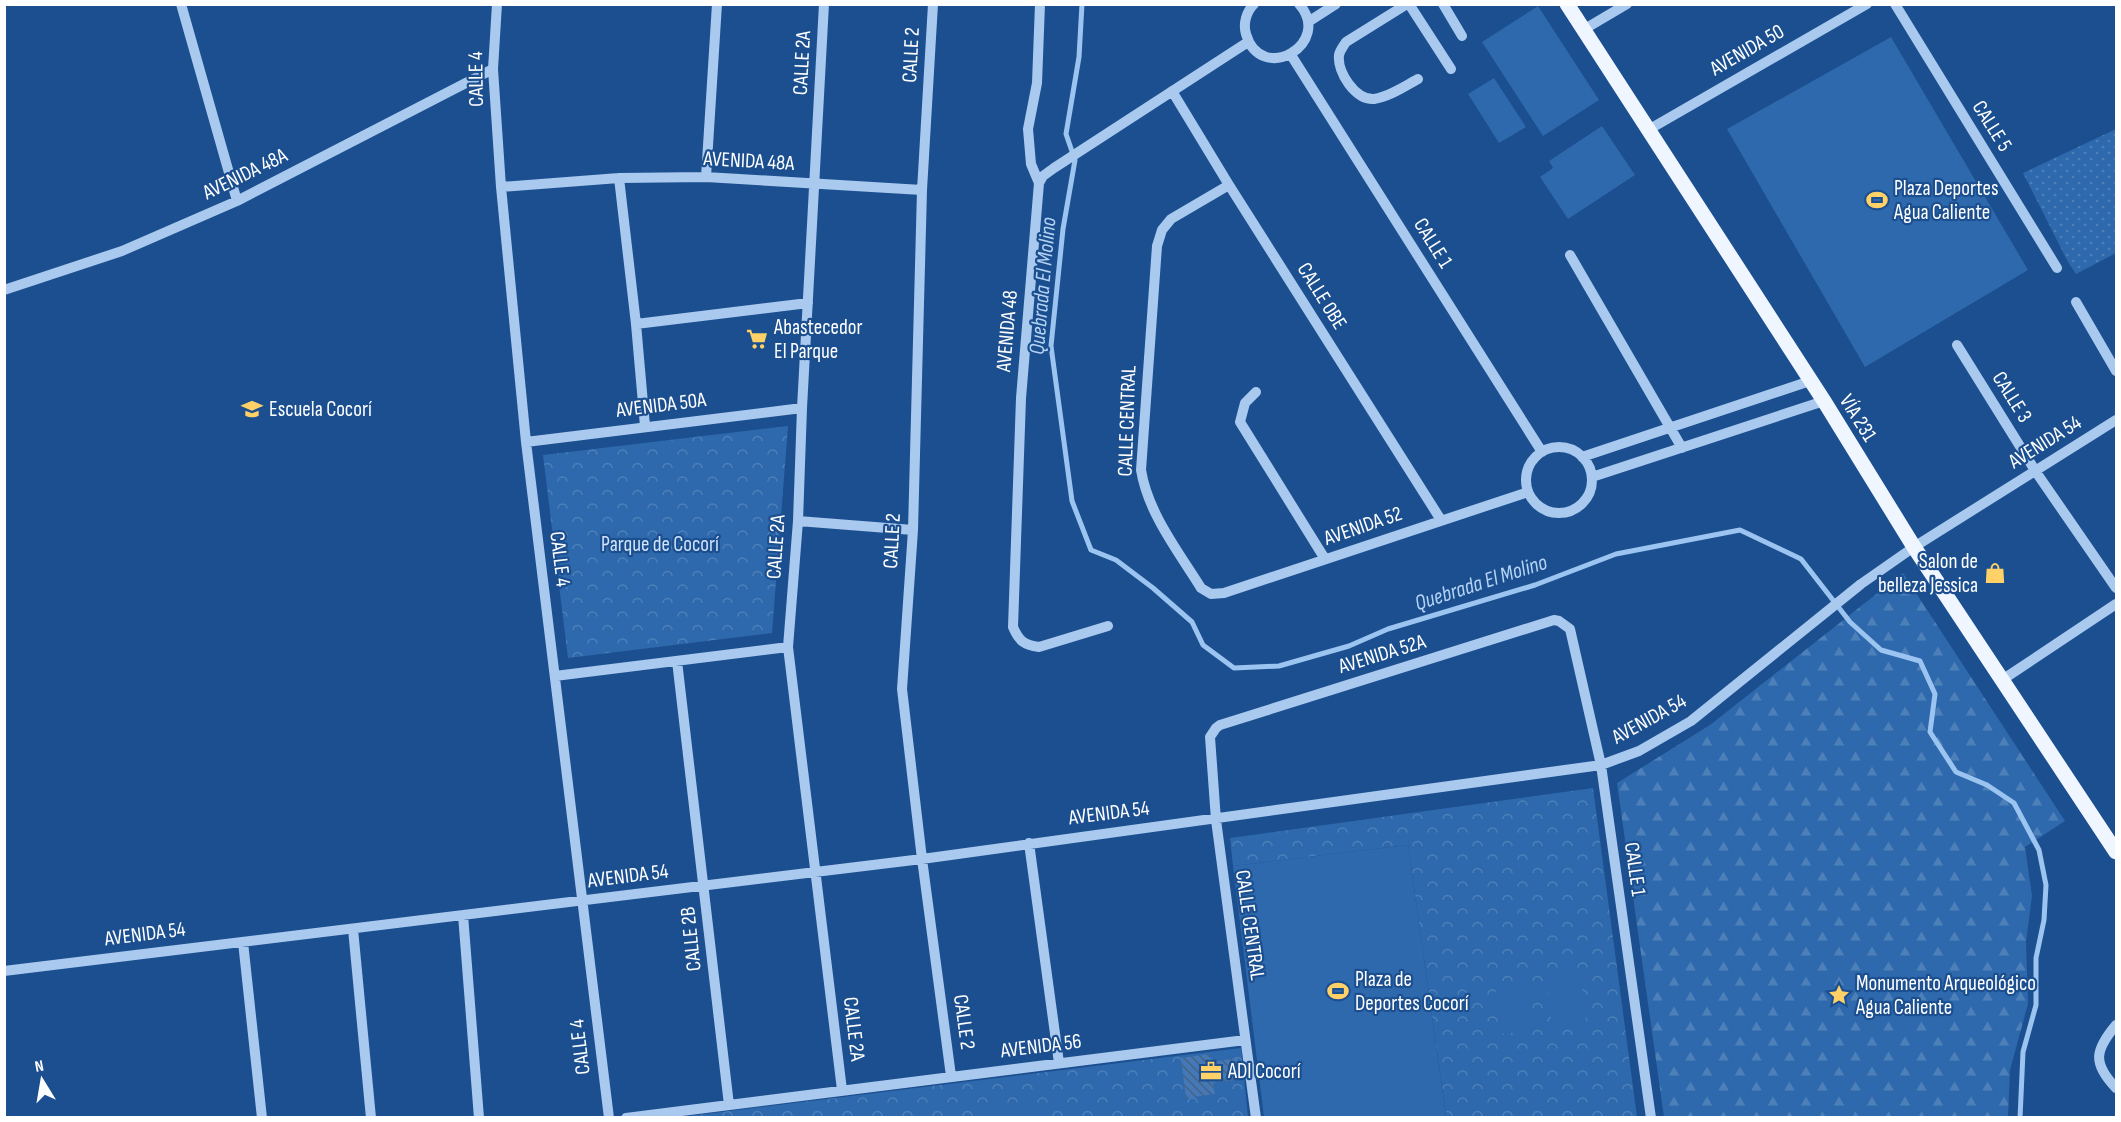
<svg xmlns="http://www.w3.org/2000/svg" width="2121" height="1122" viewBox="0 0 2121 1122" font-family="'Sofia Sans Condensed',sans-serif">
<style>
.grass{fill:url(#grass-dots)}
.forest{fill:url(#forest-firs)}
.park{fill:url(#park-crowns)}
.pitch{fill:#2e69ad}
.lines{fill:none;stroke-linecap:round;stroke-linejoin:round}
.stream{stroke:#9cc4f0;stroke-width:5}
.building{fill:url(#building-back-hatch)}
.minor{stroke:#a9c9ee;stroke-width:10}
.major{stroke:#f0f6ff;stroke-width:15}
.labels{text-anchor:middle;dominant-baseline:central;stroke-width:4.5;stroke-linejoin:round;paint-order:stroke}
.street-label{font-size:21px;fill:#fff;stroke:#1b4f8f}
.poi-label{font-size:21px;fill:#fff;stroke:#1b4f8f;text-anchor:start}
.park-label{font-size:21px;fill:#cfe3fa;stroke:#1b4f8f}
.water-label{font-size:22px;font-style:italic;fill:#b5d3f5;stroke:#1b4f8f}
</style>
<defs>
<pattern id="grass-dots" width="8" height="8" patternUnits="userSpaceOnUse" patternTransform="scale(1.5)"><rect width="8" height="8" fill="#2e69ad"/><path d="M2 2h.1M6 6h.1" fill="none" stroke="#4d80b9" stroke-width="1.8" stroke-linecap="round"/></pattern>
<pattern id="forest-firs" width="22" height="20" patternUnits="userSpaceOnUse" patternTransform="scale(1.5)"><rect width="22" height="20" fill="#2e69ad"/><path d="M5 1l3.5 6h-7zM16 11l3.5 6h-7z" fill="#4d80b9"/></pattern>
<pattern id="park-crowns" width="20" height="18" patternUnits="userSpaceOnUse" patternTransform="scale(1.5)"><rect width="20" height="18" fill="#2e69ad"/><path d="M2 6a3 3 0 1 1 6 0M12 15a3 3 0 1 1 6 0" fill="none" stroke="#4d80b9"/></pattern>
<pattern id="building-back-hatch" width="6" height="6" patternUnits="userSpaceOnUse" patternTransform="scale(1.5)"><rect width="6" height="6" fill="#4478b7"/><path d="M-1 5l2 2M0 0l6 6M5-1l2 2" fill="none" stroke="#486282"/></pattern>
</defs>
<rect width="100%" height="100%" fill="#1b4f8f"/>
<path class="grass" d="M2116,129V253L2076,274L2068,262L2023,173Z"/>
<path class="forest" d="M1903,573L2065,821L2025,847L2032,896L2026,942L2028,1004L2010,1070L2008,1117H1664L1617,783L1710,725Z"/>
<path class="park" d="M788,426L772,633L568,658L543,455Z
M1593,788L1637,1117H1433L1446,1115L1408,845L1233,866L1230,838Z
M1241,1048L1248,1117L673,1118Z"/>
<path class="pitch" d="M1538,6L1599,100L1543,136L1482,42Z
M1891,37L2028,270L1865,367L1727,129Z
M1494,78L1526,127L1499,143L1468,94Z
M1602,126L1635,175L1568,219L1540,177L1553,168L1549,161Z
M1408,845L1446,1116L1433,1118L1264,1117L1233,866Z
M1580,972L1586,1023L1552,1027L1546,976Z
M1529,979L1535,1030L1501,1034L1495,983Z
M1034,1102L1036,1117H991L990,1107Z"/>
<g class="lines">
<path class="stream" d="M1082,4L1079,57L1066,134L1075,160L1063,229L1051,346L1072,501L1091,550L1116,560L1153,588L1192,622L1203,645L1234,668L1279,666L1349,646L1388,629L1535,585L1616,554L1740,530L1801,559L1850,622L1881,650L1920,661L1935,694L1930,732L1956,772L1987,785L2014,803L2039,850L2046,885L2044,920L2036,958V1005L2023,1052L2020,1118"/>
</g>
<path class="building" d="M1209,1054L1211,1062L1238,1058L1241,1079L1213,1083L1215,1094L1186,1098L1181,1058Z"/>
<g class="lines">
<path class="minor" d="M181,4L237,201
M497,4L493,69L501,187L526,442L609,1118
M824,4L802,408L798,521L788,647L842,1090
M933,4L922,190L913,530L902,689L922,859L951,1076
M1254,4C1246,12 1243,24 1246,34C1261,86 1334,43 1299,4
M1407,4L1346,42C1343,47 1340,50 1339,55C1337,72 1355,100 1374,99C1389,97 1405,86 1418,79
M1409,4L1451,69
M1443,4L1462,36
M1895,4L2057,268
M1308,22L1336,4
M1583,30L1627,4
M1291,55L1542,452
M1172,91L1229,185L1441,520
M1648,130L1867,4
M706,177L717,4
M619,178L636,324L645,426
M1039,183L1031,164L1028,129L1037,83L1040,4
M1229,185L1171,219L1162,230L1157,246L1141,470C1148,513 1178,551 1201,588L1211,594L1224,593L1528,492
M501,187L619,178L706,177L922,190
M1570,255L1682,448
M4,290L122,251L237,201L493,69
M2076,302L2116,371
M636,324L808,303
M1957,345L2036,472L2116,588
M1256,392L1245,403L1240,422L1325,559
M526,442L802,408
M1526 480a33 33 0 1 1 66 0a33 33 0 1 1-66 0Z
M1582,457L1810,381
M1592,477L1824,401
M798,521L913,530
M1108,626L1039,647C1024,645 1019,641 1013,627L1021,398L1039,183L1043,176L1054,168L1248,42
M677,661L729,1105
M555,676L788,647
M2002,680L2116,604
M1029,843L1059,1063
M463,915L479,1118
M353,929L371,1118
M243,942L262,1118
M4,971L922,859L1601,765L1639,751L1691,721L1861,584L1914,547L2116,420
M2116,1025C2095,1050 2092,1063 2116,1088
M626,1118L1245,1040
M1256,1118L1216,820L1210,737L1216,728L1220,725L1554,620L1559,621L1570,629L1601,765L1651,1118"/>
<path class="major" d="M1567,4L1824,401L1914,547L2116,852"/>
</g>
<defs>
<symbol id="stadium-bare" viewBox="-9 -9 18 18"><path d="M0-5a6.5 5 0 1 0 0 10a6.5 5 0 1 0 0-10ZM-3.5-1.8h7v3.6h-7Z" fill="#ffd166" stroke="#1b4f8f" stroke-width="2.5" paint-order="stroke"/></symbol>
<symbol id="supermarket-bare" viewBox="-9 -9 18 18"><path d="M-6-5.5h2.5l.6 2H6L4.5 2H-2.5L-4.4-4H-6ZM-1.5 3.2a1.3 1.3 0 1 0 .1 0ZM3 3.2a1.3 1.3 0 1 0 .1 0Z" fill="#ffd166" stroke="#1b4f8f" stroke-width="2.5" paint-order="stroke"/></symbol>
<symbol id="school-bare" viewBox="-9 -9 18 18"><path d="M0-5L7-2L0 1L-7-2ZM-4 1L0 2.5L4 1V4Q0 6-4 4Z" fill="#ffd166" stroke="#1b4f8f" stroke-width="2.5" paint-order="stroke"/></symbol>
<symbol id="shop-bare" viewBox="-9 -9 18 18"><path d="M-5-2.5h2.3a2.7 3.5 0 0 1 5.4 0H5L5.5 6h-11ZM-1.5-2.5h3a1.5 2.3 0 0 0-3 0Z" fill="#ffd166" stroke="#1b4f8f" stroke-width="2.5" paint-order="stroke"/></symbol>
<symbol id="sight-bare" viewBox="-9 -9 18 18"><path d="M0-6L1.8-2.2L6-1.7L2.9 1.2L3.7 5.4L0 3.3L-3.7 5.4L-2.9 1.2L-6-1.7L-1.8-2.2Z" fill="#ffd166" stroke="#1b4f8f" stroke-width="2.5" paint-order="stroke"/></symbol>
<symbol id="office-bare" viewBox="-9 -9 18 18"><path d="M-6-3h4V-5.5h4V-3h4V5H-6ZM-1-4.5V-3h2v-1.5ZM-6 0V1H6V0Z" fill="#ffd166" stroke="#1b4f8f" stroke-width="2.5" paint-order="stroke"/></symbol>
</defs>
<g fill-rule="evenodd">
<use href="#stadium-bare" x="1862" y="185" width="30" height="30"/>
<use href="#supermarket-bare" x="742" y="324" width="30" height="30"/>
<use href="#school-bare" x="237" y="394" width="30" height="30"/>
<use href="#shop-bare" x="1980" y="558" width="30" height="30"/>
<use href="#stadium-bare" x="1323" y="976" width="30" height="30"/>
<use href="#sight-bare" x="1824" y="980" width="30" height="30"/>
<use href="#office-bare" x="1196" y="1056" width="30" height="30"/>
</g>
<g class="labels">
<g class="street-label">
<text transform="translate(1747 50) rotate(-30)">AVENIDA 50</text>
<text transform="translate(911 55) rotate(-87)">CALLE 2</text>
<text transform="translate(802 63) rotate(-87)">CALLE 2A</text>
<text transform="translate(476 79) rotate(-91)">CALLE 4</text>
<text transform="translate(1992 126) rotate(58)">CALLE 5</text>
<text transform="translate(749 161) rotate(3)">AVENIDA 48A</text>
<text transform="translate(245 174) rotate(-26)">AVENIDA 48A</text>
<text transform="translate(1433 243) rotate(58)">CALLE 1</text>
<text transform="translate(1322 296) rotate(58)">CALLE 0BE</text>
<text transform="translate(1007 331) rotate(-85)">AVENIDA 48</text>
<text transform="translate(2012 397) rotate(58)">CALLE 3</text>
<text transform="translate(661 405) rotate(-7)">AVENIDA 50A</text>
<text transform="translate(1858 418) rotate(58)">VÍA 231</text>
<text transform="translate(1127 421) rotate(-88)">CALLE CENTRAL</text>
<text transform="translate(2045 442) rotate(-32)">AVENIDA 54</text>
<text transform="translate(1363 526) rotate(-19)">AVENIDA 52</text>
<text transform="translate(892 541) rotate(-87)">CALLE 2</text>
<text transform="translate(776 547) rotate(-86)">CALLE 2A</text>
<text transform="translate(560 559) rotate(83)">CALLE 4</text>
<text transform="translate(1382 654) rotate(-17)">AVENIDA 52A</text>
<text transform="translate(1649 719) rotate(-29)">AVENIDA 54</text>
<text transform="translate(1109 813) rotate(-7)">AVENIDA 54</text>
<text transform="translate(1635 869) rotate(82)">CALLE 1</text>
<text transform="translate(628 876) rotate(-7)">AVENIDA 54</text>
<text transform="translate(1250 925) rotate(82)">CALLE CENTRAL</text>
<text transform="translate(145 934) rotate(-7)">AVENIDA 54</text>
<text transform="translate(691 939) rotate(-96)">CALLE 2B</text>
<text transform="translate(964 1022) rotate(82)">CALLE 2</text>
<text transform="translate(854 1029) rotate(83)">CALLE 2A</text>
<text transform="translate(1041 1046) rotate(-7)">AVENIDA 56</text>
<text transform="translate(580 1047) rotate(-97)">CALLE 4</text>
</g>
<g class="poi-label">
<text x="1894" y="188">Plaza Deportes<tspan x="1894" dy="24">Agua Caliente</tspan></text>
<text x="774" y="327">Abastecedor<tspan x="774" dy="24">El Parque</tspan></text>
<text x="269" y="409">Escuela Cocorí</text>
<text x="1978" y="561" text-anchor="end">Salon de<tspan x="1978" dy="24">belleza Jessica</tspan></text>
<text x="1355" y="979">Plaza de<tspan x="1355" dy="24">Deportes Cocorí</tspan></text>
<text x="1856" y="983">Monumento Arqueológico<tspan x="1856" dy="24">Agua Caliente</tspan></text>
<text x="1228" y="1071">ADI Cocorí</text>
</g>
<g class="park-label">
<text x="660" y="544">Parque de Cocorí</text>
</g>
<g class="water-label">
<text transform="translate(1043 286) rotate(-85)">Quebrada El Molino</text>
<text transform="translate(1481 583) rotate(-18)">Quebrada El Molino</text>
</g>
</g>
<rect width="2121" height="1122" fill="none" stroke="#ffffff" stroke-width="12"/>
<g transform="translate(42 1080) rotate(349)" stroke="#1b4f8f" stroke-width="4.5" paint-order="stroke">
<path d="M0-4.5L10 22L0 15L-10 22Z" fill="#ffffff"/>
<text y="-9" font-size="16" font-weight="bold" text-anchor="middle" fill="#ffffff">N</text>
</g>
</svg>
